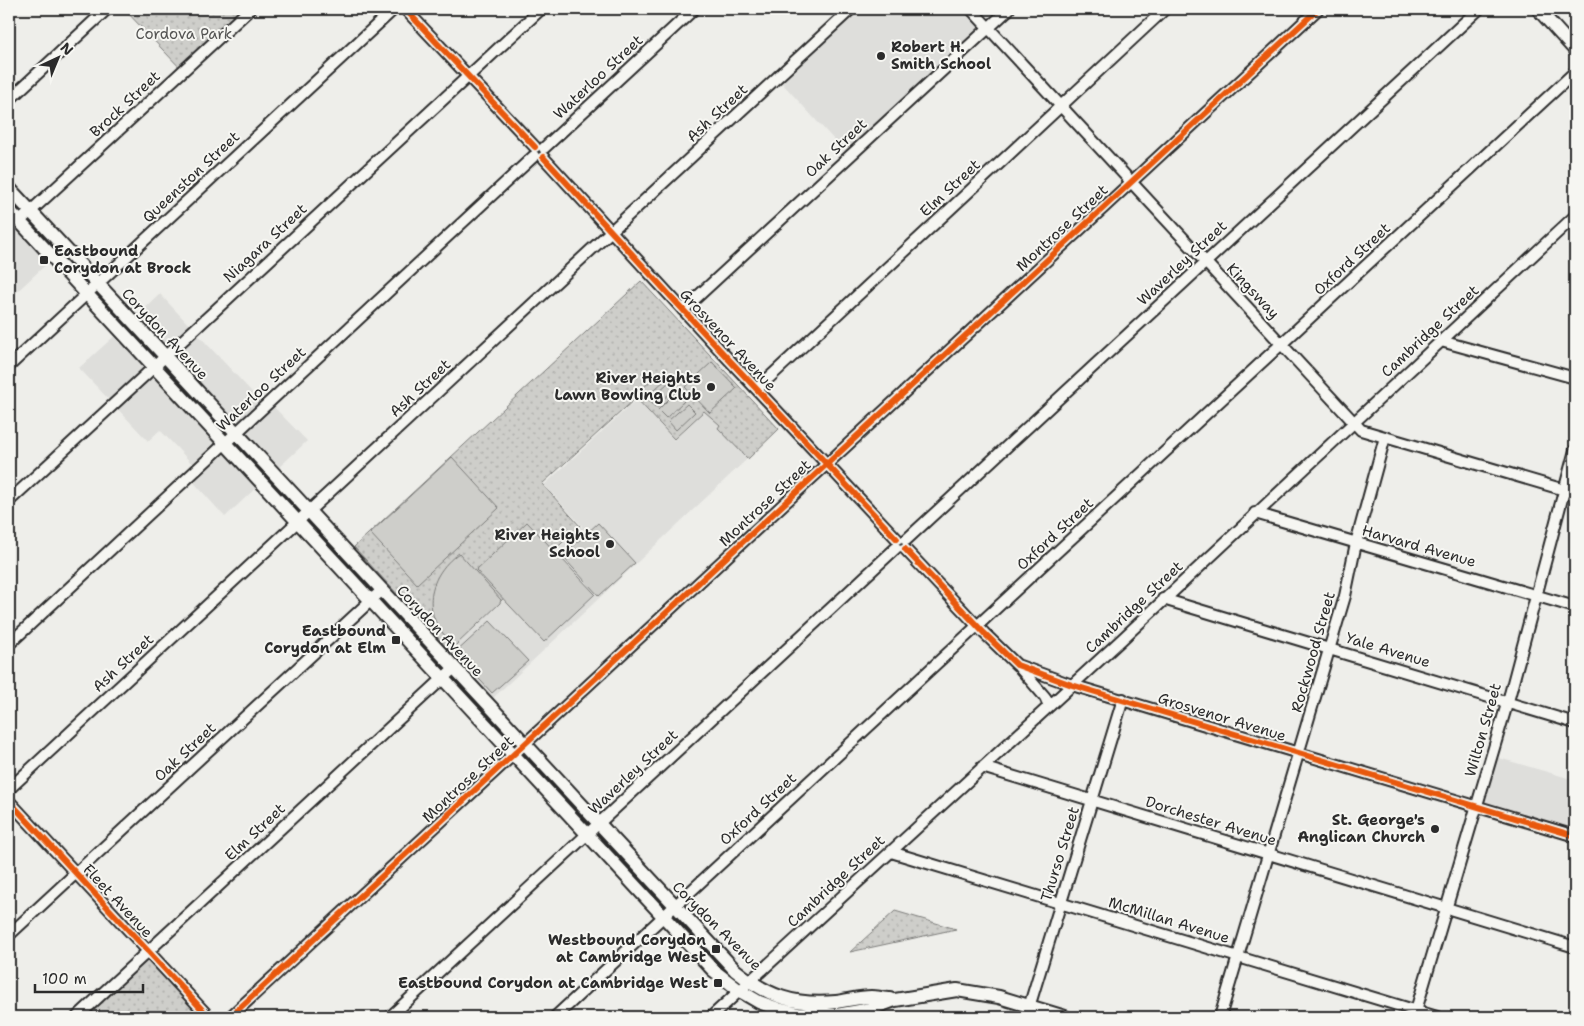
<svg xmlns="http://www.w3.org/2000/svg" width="1584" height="1026" viewBox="0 0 1584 1026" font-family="'Shantell Sans',sans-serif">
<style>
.built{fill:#dededb}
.grass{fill:url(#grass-dots);stroke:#7c7c7a}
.pitch{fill:#cececa;stroke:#7c7c7a}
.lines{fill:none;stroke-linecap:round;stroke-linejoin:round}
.minor-casing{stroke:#2b2b2b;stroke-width:14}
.major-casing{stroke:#2b2b2b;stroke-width:16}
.minor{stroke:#f6f6f2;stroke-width:10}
.major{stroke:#f6f6f2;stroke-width:12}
.cycleway-casing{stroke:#f6f6f2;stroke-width:9}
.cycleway{stroke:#e8590c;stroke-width:6}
.poi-dot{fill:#2b2b2b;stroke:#f6f6f2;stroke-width:2}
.labels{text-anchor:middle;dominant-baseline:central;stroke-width:4;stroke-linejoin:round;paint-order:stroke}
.park-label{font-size:15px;fill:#545453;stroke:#f6f6f2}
.poi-label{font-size:15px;font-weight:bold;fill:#2b2b2b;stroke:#f6f6f2;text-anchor:end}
.street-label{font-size:15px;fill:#2b2b2b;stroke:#f6f6f2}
</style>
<defs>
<pattern id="grass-dots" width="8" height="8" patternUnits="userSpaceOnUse" patternTransform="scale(1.25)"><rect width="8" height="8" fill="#cececa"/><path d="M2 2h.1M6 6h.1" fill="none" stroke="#b1b1ae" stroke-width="1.8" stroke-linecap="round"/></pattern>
</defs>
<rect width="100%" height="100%" fill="#eeeeea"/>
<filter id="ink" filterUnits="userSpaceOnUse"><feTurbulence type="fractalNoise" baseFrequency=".02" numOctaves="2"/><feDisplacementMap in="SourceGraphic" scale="10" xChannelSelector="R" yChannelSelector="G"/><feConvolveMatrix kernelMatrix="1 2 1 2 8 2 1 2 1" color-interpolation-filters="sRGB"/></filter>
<g filter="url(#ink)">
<path class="built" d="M860,9H964L982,28L846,153L782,83Z
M9,210L53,258L9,299Z
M160,294L265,406L269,402L307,441L273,473L131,321Z
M120,331L261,483L225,517L189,477L197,469L160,430L148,441L79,368Z
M637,399L674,440L704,411L779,429L493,698L449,651L582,526L544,485Z
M1492,756L1575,780V836L1477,806Z"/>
<path class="grass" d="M124,9H250L183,71Z
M641,281L779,429L748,459L718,428L720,425L704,411L674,439L636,398L542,484L580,526L449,650L354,547Z
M382,600L444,667V671L379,601Z
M452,679L458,681L515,743L514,747Z
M525,754L589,822V828L522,756Z
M598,835L601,836L665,905V910L596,836Z
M895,911L956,929L850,952Z
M674,917L678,919L734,980L723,973L672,918Z
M148,952L209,1017H77Z"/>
<path class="pitch" d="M712,362L737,388L710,413L685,387Z
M659,373L665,380L646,397L640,391Z
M668,383L674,389L655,407L649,400Z
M676,392L684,401L666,418L658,410Z
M687,404L695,412L676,430L668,421Z
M452,457L499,508L417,584L370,533Z
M527,522L595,594L544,642L476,570Z
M598,523L635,563L599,596L562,556Z
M459,553L501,600L500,603L456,645C420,620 425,577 459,553Z
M490,621L528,661L492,693L455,653Z"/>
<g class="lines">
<defs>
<path id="minor" d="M405,9L535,147
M971,9L1361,430L1575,493
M9,100L107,9
M544,148L694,9
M543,157L719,349L897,539
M19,222L250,9
M683,310L1009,9
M1441,341L1575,378
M9,366L394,9
M757,389L1165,9
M9,501L541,9
M1255,513L1575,607
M906,540L1479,9
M905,549L984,633L1017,665L1072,685L1575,836
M1163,599L1575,723
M9,644L534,156
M1019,667L1045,697L1049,706
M982,767L1575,947
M9,789L851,9
M9,801L209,1017
M891,852L1437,1017
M9,935L381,591
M77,1017L453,669
M230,1017L1318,9
M390,1017L896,548
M555,1017L1575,72
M711,1017L1119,642L1575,216
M1026,1017L1123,699
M1220,1017L1345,596L1356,543L1385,437
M1414,1017L1510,694L1575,450"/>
<path id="major" d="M1538,9L1575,50
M9,188L735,970C767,996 794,1006 836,1002C847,1001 859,997 871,997C877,997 884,999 890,999
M9,210L713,970L740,991L759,1002L778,1009L798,1014L837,1015L871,1009L895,1000L957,990L999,997L1065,1017"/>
</defs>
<use href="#minor" class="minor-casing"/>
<use href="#major" class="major-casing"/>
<use href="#minor" class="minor"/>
<use href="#major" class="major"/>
<defs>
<path id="cycleway" d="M405,9L535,147
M543,157L719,349L897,539
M905,549L984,633L1017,665L1072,685L1575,836
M9,801L209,1017
M230,1017L1318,9"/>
</defs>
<use href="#cycleway" class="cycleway-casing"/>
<use href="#cycleway" class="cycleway"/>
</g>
</g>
<g class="poi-dot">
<circle cx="881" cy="56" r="5"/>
<rect x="39" y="255" width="10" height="10" rx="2.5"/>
<circle cx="711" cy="387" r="5"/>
<circle cx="610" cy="544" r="5"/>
<rect x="391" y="635" width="10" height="10" rx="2.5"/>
<circle cx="1435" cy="829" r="5"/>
<rect x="711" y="944" width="10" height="10" rx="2.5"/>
<rect x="713" y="978" width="10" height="10" rx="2.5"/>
</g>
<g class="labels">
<g class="park-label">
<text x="184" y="34">Cordova Park</text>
</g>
<g class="poi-label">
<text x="891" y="47" text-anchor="start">Robert H.<tspan x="891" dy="17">Smith School</tspan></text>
<text x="54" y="251" text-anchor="start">Eastbound<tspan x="54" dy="17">Corydon at Brock</tspan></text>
<text x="701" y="378">River Heights<tspan x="701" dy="17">Lawn Bowling Club</tspan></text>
<text x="600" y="535">River Heights<tspan x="600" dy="17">School</tspan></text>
<text x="386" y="631">Eastbound<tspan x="386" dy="17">Corydon at Elm</tspan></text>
<text x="1425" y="820">St. George's<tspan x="1425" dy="17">Anglican Church</tspan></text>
<text x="706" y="940">Westbound Corydon<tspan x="706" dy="17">at Cambridge West</tspan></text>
<text x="708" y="983">Eastbound Corydon at Cambridge West</text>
</g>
<g class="street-label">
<text transform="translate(598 77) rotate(-43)">Waterloo Street</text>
<text transform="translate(125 104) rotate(-43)">Brock Street</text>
<text transform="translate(717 113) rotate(-43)">Ash Street</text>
<text transform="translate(836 148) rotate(-43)">Oak Street</text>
<text transform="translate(191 177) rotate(-43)">Queenston Street</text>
<text transform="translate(950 188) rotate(-43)">Elm Street</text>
<text transform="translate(1062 228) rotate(-43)">Montrose Street</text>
<text transform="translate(265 243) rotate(-43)">Niagara Street</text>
<text transform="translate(1352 259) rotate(-43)">Oxford Street</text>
<text transform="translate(1182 263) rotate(-43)">Waverley Street</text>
<text transform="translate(1253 291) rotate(47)">Kingsway</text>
<text transform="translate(1430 331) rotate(-43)">Cambridge Street</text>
<text transform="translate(165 334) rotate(47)">Corydon Avenue</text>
<text transform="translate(728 340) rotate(47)">Grosvenor Avenue</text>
<text transform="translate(420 388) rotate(-43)">Ash Street</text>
<text transform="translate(261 389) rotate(-43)">Waterloo Street</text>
<text transform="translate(765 503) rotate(-43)">Montrose Street</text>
<text transform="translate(1055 534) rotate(-43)">Oxford Street</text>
<text transform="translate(1419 546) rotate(16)">Harvard Avenue</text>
<text transform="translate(1134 607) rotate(-43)">Cambridge Street</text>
<text transform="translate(440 631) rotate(47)">Corydon Avenue</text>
<text transform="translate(1388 650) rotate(17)">Yale Avenue</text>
<text transform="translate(1313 652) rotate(-74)">Rockwood Street</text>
<text transform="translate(123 663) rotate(-43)">Ash Street</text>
<text transform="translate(1222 717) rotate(17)">Grosvenor Avenue</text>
<text transform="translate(1483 730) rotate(-74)">Wilton Street</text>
<text transform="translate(185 752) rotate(-43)">Oak Street</text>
<text transform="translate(633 772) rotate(-43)">Waverley Street</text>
<text transform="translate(468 779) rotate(-43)">Montrose Street</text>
<text transform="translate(758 809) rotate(-43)">Oxford Street</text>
<text transform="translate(1211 821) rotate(17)">Dorchester Avenue</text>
<text transform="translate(255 832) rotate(-43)">Elm Street</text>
<text transform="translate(1060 854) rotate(-73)">Thurso Street</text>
<text transform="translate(836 881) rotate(-43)">Cambridge Street</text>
<text transform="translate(118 901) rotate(47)">Fleet Avenue</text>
<text transform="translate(1169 920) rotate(17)">McMillan Avenue</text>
<text transform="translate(717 926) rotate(45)">Corydon Avenue</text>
</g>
</g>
<rect width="1584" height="1026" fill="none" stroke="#f6f6f2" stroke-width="30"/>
<rect x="15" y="15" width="1554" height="996" fill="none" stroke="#2b2b2b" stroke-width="2" filter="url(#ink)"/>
<g transform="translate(58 58) rotate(44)" stroke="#f6f6f2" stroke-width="4" paint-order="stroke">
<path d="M0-4L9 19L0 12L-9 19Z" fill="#2b2b2b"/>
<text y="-8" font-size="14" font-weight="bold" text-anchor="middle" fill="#2b2b2b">N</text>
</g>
<path d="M35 984v8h108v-8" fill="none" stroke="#2b2b2b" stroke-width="2.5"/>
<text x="42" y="984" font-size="15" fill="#2b2b2b" stroke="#f6f6f2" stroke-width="4" paint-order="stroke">100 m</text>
</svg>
